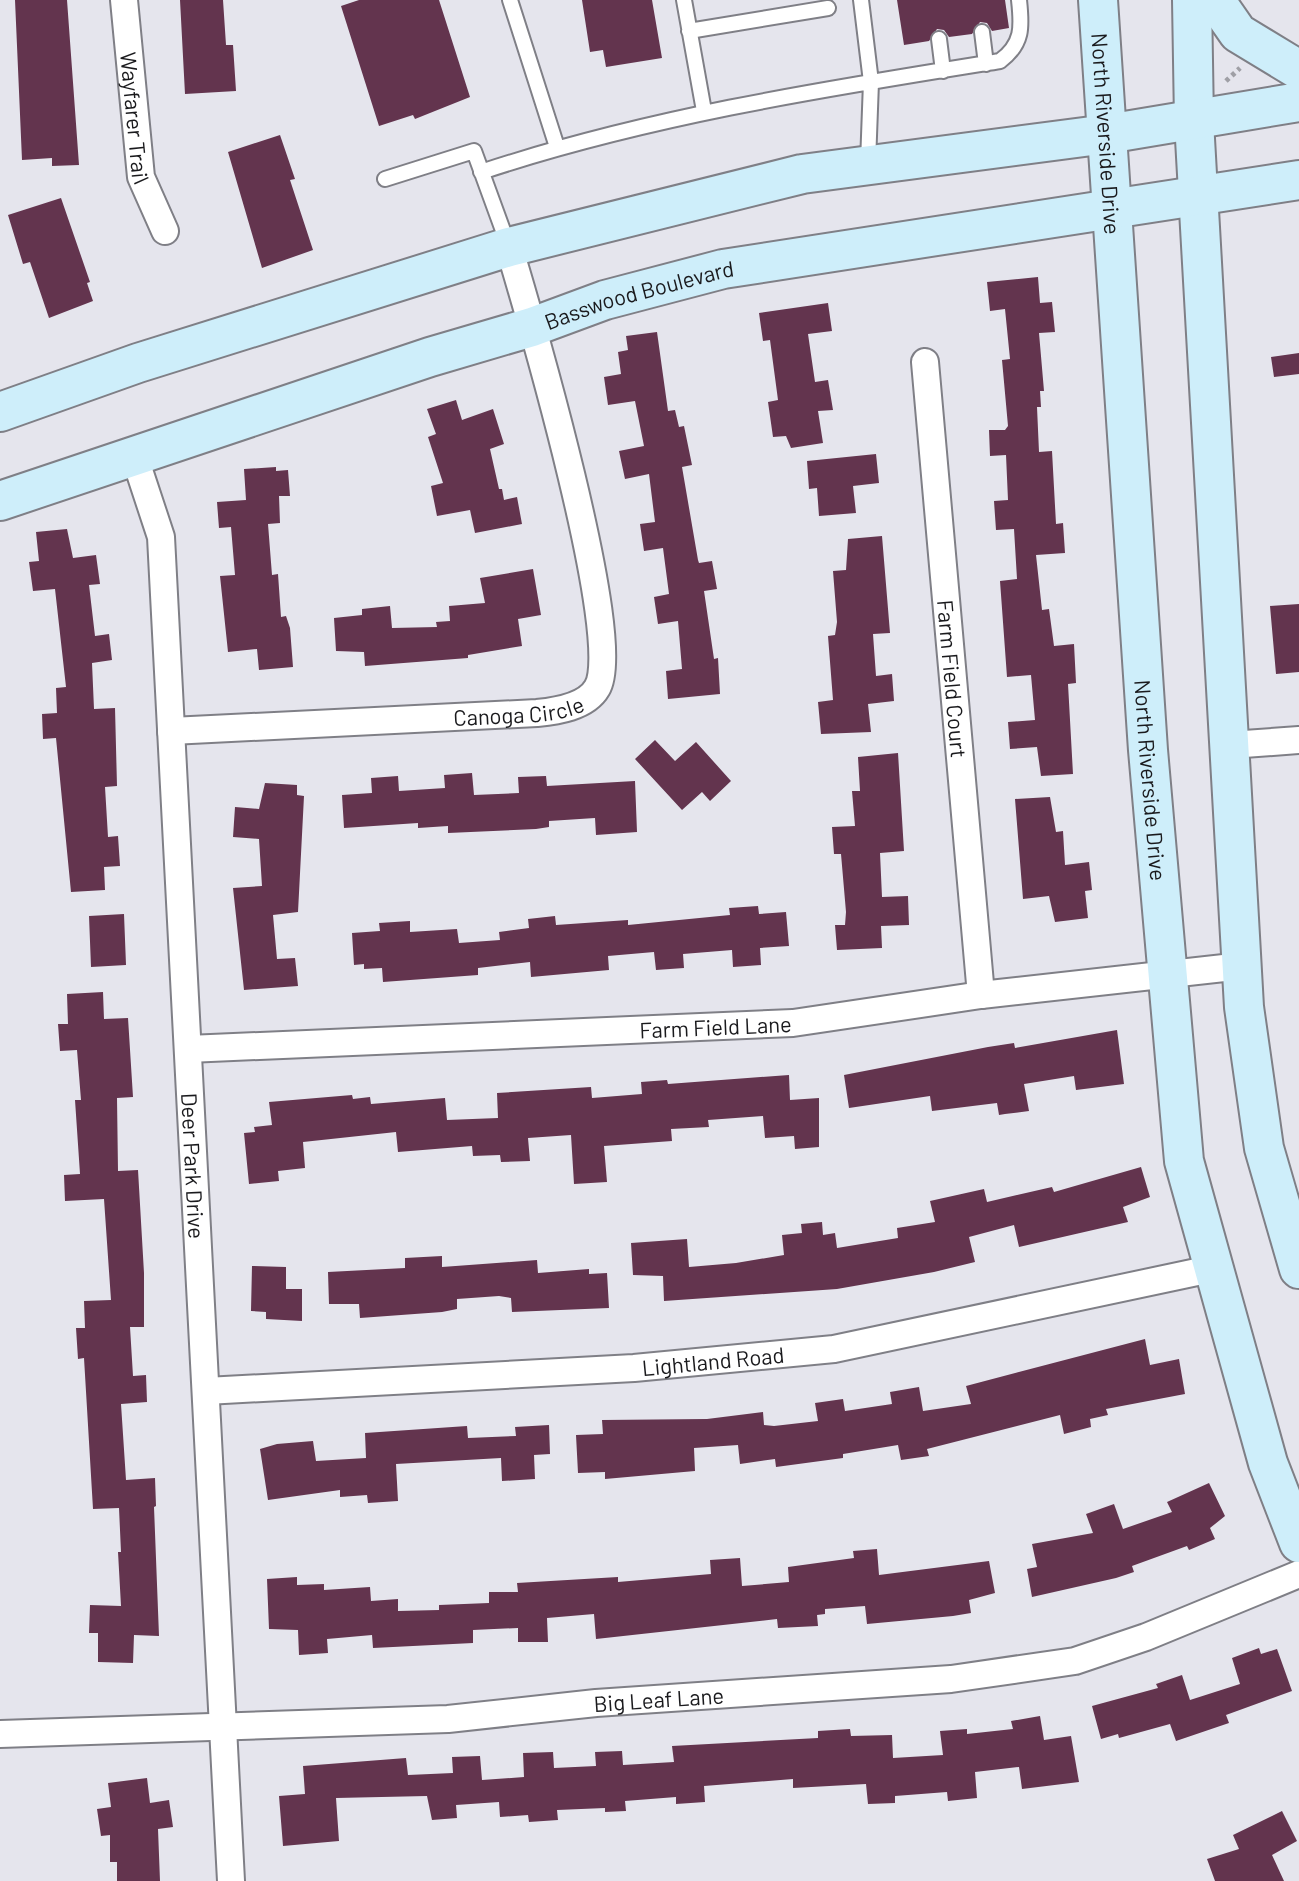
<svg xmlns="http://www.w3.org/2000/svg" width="1299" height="1881" viewBox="0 0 1299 1881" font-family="Barlow,sans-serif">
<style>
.building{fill:#63344e}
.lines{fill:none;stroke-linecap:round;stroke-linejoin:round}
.service-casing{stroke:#7f7f86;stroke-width:18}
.minor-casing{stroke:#7f7f86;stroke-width:30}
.secondary-casing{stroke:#7f7f86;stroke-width:42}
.path{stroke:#9f9fa5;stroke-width:5;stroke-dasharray:4 4;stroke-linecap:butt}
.service{stroke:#fff;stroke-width:14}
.minor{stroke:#fff;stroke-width:26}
.secondary{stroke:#ceeefa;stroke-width:38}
.labels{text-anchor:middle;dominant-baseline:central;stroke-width:8;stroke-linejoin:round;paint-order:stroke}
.street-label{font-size:22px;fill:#1a1a1d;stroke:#e5e5ed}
</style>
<rect width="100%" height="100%" fill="#e5e5ed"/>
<path class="building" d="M15,0H67L79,165L52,166V158L22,160Z
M180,0H223L226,45H233L236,91L185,94Z
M359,0H439L470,97L415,119L413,115L379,126L341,6Z
M582,0H652L662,58L606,67L603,50L590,52Z
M897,0H1005L1009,28L992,31L987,23L980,22L972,34L949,37L944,30L937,29L929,41L904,45Z
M280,135L295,179L290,180L313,250L262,268L228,152Z
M61,198L90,282L87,283L93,301L49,318L30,262L23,264L8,215Z
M1038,277L1040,303L1052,302L1055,332L1039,333L1044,391H1040L1041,407H1037L1039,452L1052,451L1056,524L1063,523L1065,553L1036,555L1042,610L1049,609L1054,646L1074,644L1076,683L1068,684L1073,774L1041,776L1037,747L1010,749L1008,722L1035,720L1031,675L1007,677L1000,581L1017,579L1014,529L996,530L994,501L1008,500L1006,455L990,456L989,430H1005L1008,426L1002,360L1010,359L1005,309L990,311L987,282Z
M828,303L832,331L808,334L815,382L828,380L833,410L818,411L823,443L791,448L786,436L773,437L768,402L778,400L770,340L763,341L759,313Z
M657,332L668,411L675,410L679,427L684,426L692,465L682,467L698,560L699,563L712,561L717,589L704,591L714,659L718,658L720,694L668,699L666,671L682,669L678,621L658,624L654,597L669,594L663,548L644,551L640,524L655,522L649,474L625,479L619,451L644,446L635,401L608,405L604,377L621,374L618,352L628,350L626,336Z
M1299,353V374L1274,377L1271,357Z
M456,400L462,420L493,409L504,444L490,449L499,489H502L504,500L517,497L522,524L475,533L470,510L437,516L431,486L443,483L428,437L436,434L427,409Z
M876,454L879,483L853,486L856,513L819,516L817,488L809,489L807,461Z
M276,467V471L288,470L290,496H279L280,523L268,524L272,575L278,574L281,617L286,616L290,628L293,667L259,670L257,649L228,652L220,576L235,575L231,527L219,528L217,502L246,500L244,469Z
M67,529L73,558L96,555L100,584L89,585L95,636L109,634L112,660L92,663L94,709L115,708L117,786L105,787L108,837L118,836L120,866L104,867L105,890L71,892L56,738L43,739L42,714L57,713L56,688L66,687L55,589L33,591L29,562L39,561L36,532Z
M882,536L890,633L873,634L876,676L892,674L894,701L868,704L871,732L821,734L818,702L833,700L828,636L835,635L837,622L833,571L846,570L848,539Z
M533,569L541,615L518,619L522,646L468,655V658L365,666L364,652L336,651L334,618L362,615V609L390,606L392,628L437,627L436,622L450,621L449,606L485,603L480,578Z
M1299,604V672L1276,674L1270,606Z
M655,740L675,761L696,742L731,781L710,801L702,792L682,810L635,759Z
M898,753L904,851L880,853L882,897L908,896L909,925L881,926L882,948L837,950L835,925H845L846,912L841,854H834L832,827L855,826L852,791H860L858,757Z
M472,773L474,795L519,793L518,777L546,776L547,786L635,781L637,832L596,835L595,818L549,821V827L536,829L448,833V826L418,828V823L344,828L342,795L372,793L371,778L398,776L399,791L445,788L444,775Z
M265,783L297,785V795L304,796L298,912L273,915L277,959L295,958L298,986L244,990L233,888L262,886L259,839L233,837L235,807L259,809Z
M1050,797L1056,832L1063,831L1065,865L1089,862L1092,890L1085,891L1088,918L1055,922L1049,896L1023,899L1015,799Z
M758,906L759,914L786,912L789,946L760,948L761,965L733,967L732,950L683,954L684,968L656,970L654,952L608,956L609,970L531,977L530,962L478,968V975L383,982L382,968L364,969V964L354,965L352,933L380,931L379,923L410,921V932L457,929L459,943L500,940L499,932L529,928L528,919L555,916L556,925L628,920V925L730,915L729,908Z
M124,914L126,965L91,967L89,916Z
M103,992L104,1019L128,1018L133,1097L117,1098L118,1171L138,1170L144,1273V1327H130L133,1376L146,1375L147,1402L121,1404L126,1480L155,1478L156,1506L154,1507L159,1636L134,1635L133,1663L98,1662V1633H89L90,1605L121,1606L118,1552H121L119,1508L93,1509L84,1358L78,1359L76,1328H85L84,1301L111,1300L104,1199L65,1201L64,1175L80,1174L75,1100H81L77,1050L60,1051L58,1024H68L67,994Z
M1117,1030L1124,1084L1076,1090L1074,1076L1024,1084L1029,1111L1005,1114L999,1115L997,1103L932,1111L930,1096L849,1108L844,1075L988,1047L1014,1043L1015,1048Z
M789,1075L790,1100L819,1098V1147L795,1149L794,1136L765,1138L763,1116L708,1120L709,1127L671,1129L672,1141L604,1146L607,1182L574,1184L571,1135L528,1138L530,1161L501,1162L500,1155L473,1156L472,1146L398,1152L396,1132L303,1142L305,1168L278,1171L279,1181L249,1184L244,1133L255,1132L254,1127L272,1125L269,1102L352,1095L353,1099L370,1097L371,1104L445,1098L447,1120L498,1118L497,1093L591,1087L592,1098L642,1094L641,1082L667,1080L668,1084Z
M1141,1167L1150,1197L1123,1207L1128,1222L1019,1247L1014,1225L969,1237L975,1262L934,1272L837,1289L664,1301L663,1276L633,1275L631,1243L687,1239L689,1267L736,1263L784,1255L782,1235L802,1233L801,1224L822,1222L823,1235L835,1233L837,1248L898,1238L897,1228L935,1222L930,1201L984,1189L987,1202L1052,1187L1054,1192Z
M442,1256V1267L537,1260L538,1273L589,1269V1274L607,1273L609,1308L512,1312L511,1298L499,1296L457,1299V1309L442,1312L360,1318L359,1304H329L328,1272L405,1268V1258Z
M252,1266L286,1267V1289H302V1321L266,1319V1312L251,1311Z
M1145,1339L1150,1365L1179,1359L1185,1394L1106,1409L1108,1415L1090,1419L1091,1427L1064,1434L1060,1415L927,1449L929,1456L901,1460L898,1445L843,1454V1458L776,1467L775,1459L740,1464L738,1445L694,1448L695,1471L605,1479V1472L578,1473L576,1435L603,1434L602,1420L707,1419L763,1412L764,1425L774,1426L818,1421L815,1403L843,1399L845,1411L892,1404L890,1392L919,1387L923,1411L971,1404L966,1386Z
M549,1425L550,1454L534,1455L535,1479L502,1481L501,1458L396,1464L398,1501L368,1503L367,1495L340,1497V1490L268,1500L260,1449L277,1444L313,1441L316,1461L366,1458L365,1433L467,1426L468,1438L516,1436L515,1427Z
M1209,1483L1225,1516L1210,1528L1215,1539L1189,1550L1187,1546L1132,1566L1134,1572L1116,1578L1032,1597L1027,1569L1037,1567L1032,1544L1093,1533L1086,1514L1114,1504L1123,1529L1172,1512L1167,1502Z
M877,1549L879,1575L989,1561L995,1593L969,1600L971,1613L953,1616L867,1624L865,1606L825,1609V1614L817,1615L818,1626L778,1628L777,1619L596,1639L594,1614L547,1618L548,1642H518V1628L473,1630V1643L373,1648L372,1635L327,1639L328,1653L299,1655L298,1630L269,1629L267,1579L297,1577V1585L324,1584V1590L370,1587L371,1601L398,1599V1611L439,1610V1605L489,1603V1592H518L517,1583L618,1577V1582L711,1574L710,1560L740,1558L742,1586L789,1582L788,1567L854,1558L853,1551Z
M1259,1648L1261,1654L1277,1649L1292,1691L1226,1715L1229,1723L1176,1741L1170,1724L1119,1738L1118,1734L1101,1739L1092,1706L1158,1688L1156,1684L1182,1675L1190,1700L1240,1684L1232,1658Z
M1040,1716L1044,1740L1071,1736L1079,1782L1022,1789L1019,1767L975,1772L977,1798L948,1801L947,1792L895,1796V1803L868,1804L866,1784L793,1788V1779L704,1786L705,1802L676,1804V1797L625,1801L626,1811L605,1812V1808L557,1810L558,1820L529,1822L528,1815L500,1817L499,1802L456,1805L457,1818L432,1820L427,1796L336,1798L339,1841L283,1846L279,1796L305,1794L303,1766L406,1758L408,1775L453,1773L452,1757L480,1756L482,1780L524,1777L523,1753L553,1752L554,1768L596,1766L595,1752L622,1751L623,1765L674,1762L672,1746L818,1738V1731L850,1729L851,1736L892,1735L893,1758L943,1755L940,1731L967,1729V1734L1013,1729L1011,1721Z
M147,1778L150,1803L169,1800L173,1827L158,1829L160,1881H117V1862H110V1835L101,1836L97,1809L111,1807L108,1783Z
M1282,1811L1297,1841L1272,1855L1284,1881H1215L1207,1859L1239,1849L1233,1835Z"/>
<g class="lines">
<defs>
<path id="service" d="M510,0L557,147
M684,0L704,111
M861,0L871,82L868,163
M689,31L828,8
M982,32L986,64
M939,39L943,71
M481,172C650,116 825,89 1000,61C1023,44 1022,27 1019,0
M385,179L474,151L509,247"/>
<g id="minor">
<path id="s1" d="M124,0L141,177L165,231"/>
<path id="s2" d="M925,362L981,995"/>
<path id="s3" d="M134,455L161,537L231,1881"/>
<path id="s4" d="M171,731L537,713C557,711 586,707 597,688C626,642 529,314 509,247"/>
<path d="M1230,745L1299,740"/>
<path id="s5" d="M188,1049L793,1023L981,995L1242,966"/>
<path id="s6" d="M206,1391L634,1368L834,1349L1211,1269"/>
<path id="s7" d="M0,1734L448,1719L596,1703L951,1679L1075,1661L1146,1637L1299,1574"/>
</g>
<g id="secondary">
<path id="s8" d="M1098,0L1148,750L1184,1161L1268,1463L1299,1543"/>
<path d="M1192,0L1194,121L1244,1007L1264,1148L1299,1269"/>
<path d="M1215,0L1238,33L1299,70"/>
<path d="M0,412L138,363L509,247L802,174L1107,134L1299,102"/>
<path id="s9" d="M0,501L430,357L532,327L605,300L723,269L1299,180"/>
</g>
</defs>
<use href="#service" class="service-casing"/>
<use href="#minor" class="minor-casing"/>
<use href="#secondary" class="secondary-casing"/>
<path class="path" d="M1226,81L1240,68"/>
<use href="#service" class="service"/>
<use href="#minor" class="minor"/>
<use href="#secondary" class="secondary"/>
</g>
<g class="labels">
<g class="street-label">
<text stroke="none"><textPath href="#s1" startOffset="118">Wayfarer Trail</textPath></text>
<text stroke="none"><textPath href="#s8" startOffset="134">North Riverside Drive</textPath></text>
<text stroke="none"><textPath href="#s9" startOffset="672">Basswood Boulevard</textPath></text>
<text stroke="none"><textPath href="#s2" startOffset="318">Farm Field Court</textPath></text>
<text stroke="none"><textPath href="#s4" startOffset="348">Canoga Circle</textPath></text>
<text stroke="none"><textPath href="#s8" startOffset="782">North Riverside Drive</textPath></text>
<text stroke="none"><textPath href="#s5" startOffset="528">Farm Field Lane</textPath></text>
<text stroke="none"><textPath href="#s3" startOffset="716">Deer Park Drive</textPath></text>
<text stroke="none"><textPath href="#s6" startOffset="508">Lightland Road</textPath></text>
<text stroke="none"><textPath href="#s7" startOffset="660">Big Leaf Lane</textPath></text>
</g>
</g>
</svg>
